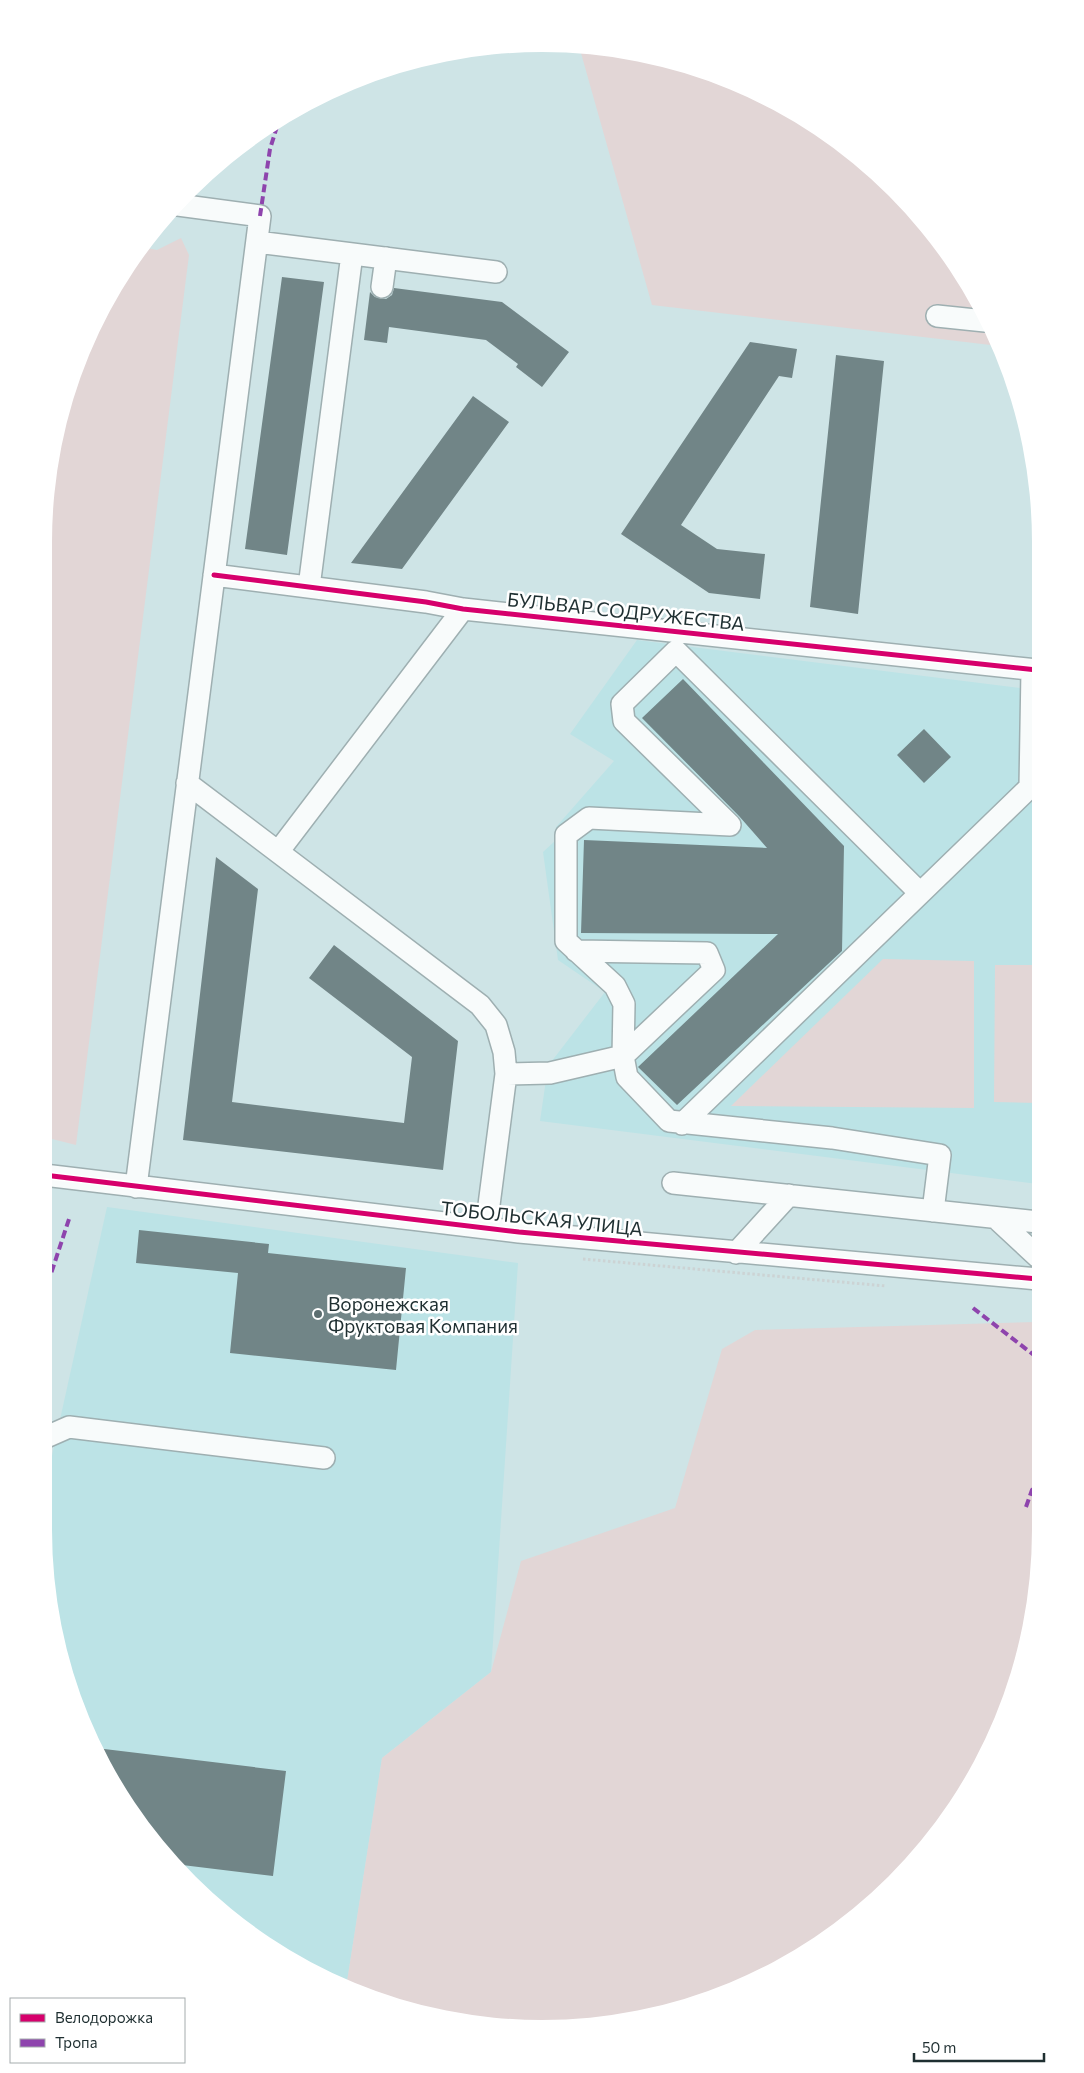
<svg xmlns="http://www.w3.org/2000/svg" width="1084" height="2073" viewBox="0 0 1084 2073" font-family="Commissioner,sans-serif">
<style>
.built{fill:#bce3e6}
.green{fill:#e2d6d6}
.building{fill:#718587}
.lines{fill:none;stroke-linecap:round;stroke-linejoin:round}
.minor-casing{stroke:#9eafb1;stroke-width:24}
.path{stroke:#ccd3d4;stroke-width:3;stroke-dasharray:2.5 2.5;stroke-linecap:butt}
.minor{stroke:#f8fbfb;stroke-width:21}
.quiet{stroke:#8e44ad;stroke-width:4;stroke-dasharray:8 4;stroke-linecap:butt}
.cycleway-casing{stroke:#fff;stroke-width:8}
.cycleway{stroke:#d6006c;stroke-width:5}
.poi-dot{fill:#5c6e70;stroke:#fff;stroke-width:2}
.labels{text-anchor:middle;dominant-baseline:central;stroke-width:5;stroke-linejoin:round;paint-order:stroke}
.street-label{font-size:19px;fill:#1f2f31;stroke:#fff}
.poi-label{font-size:19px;fill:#1f2f31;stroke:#fff;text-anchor:start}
</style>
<rect width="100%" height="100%" fill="#cee4e6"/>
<path class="built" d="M637,640L1037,690L1038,1184L540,1121L548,1066L605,992L558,960L543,852L556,840V827L614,761L570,734Z
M107,1207L518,1263L491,1672L382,1758L346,1988L265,1945L213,1905L147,1835L110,1780L70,1691L53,1628L44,1531V1492Z"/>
<path class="green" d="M579,46L671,61L763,95L870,167L937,239L999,346L652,305Z
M181,238L189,255L76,1145L44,1137L45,510L61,413L95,321L142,247L157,250Z
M883,959L974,961V1108L731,1106Z
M995,965H1037L1038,1103L994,1102Z
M1038,1322L1039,1563L1023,1660L989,1752L937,1835L871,1905L819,1945L733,1991L671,2012L575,2028H509L413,2012L346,1988L382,1758L491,1672L521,1561L675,1508L722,1349L755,1330Z"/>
<path class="building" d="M282,277L324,282L287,555L245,549Z
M394,288L502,302L569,352L542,387L516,367L518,364L486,340L389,327L387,343L364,340L370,292L375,297L386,299L392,295Z
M750,342L797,349L792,378L779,376L681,525L717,549L765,554L760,599L709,593L621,534Z
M836,355L884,361L858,614L810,607Z
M473,396L509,422L402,569L351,563Z
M683,679L844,846L842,951L677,1105L638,1067L778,934L581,933L584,840L767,848L739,816L642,718Z
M924,729L951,757L924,783L897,755Z
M216,857L258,889L232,1102L404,1123L412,1057L309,978L334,945L458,1041L443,1170L183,1140Z
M139,1230L269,1244L268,1253L406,1268L396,1370L230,1353L238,1273L136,1263Z
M96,1748L286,1771L273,1876L174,1864L147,1835L110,1780Z"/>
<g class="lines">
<defs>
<path id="minor" d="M257,242L496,272
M382,287L386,258
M937,316L985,321
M214,575L426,602L463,609L1037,670
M309,587L352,254
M187,783L480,1005L496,1025L504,1052L506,1074L486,1228
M278,852L463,609
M920,893L676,651L622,704L624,721L730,825L589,818L566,835V941L615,986L624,1004L623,1056L627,1077L669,1121L832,1138L940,1155L933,1211
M506,1074L550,1073L623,1056L714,970L707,953L576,951
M682,1124L1030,787L1032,670
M44,1175L519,1232L1038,1279
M673,1183L1038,1222
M136,1187L260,216L178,205
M996,1218L1038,1257
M736,1253L789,1195
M44,1438L69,1427L324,1458"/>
</defs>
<use href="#minor" class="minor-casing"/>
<path class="path" d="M583,1259L886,1286"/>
<use href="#minor" class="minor"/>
<path class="quiet" d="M260,216L270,149L279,120
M44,1295L69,1219
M973,1308L1039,1359
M1026,1507L1032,1490L1039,1485"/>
<defs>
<path id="cycleway" d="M214,575L426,602L463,609L1037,670
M44,1175L519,1232L1038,1279"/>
</defs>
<use href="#cycleway" class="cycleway-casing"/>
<use href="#cycleway" class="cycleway"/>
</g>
<circle class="poi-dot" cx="318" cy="1314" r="5"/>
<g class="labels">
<g class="street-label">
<text transform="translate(626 611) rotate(6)">БУЛЬВАР СОДРУЖЕСТВА</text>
<text transform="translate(542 1218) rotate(6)">ТОБОЛЬСКАЯ УЛИЦА</text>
</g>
<g class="poi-label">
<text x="328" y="1303">Воронежская<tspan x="328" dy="22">Фруктовая Компания</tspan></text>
</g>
</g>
<path d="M0 0H1084V2073H0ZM542 52H542A490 490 0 0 1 1032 542V1530A490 490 0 0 1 542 2020H542A490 490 0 0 1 52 1530V542A490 490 0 0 1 542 52Z" fill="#fff" fill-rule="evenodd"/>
<rect x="10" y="1998" width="175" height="65" fill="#ffffff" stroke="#a5acad"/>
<rect x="20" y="2014" width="25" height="8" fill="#d6006c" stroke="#a5acad"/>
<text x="55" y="2023" font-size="15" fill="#1f2f31">Велодорожка</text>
<rect x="20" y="2039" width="25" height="8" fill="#8e44ad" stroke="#a5acad"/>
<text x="55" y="2048" font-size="15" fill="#1f2f31">Тропа</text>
<path d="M914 2053v8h130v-8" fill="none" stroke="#1f2f31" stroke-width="2.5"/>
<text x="922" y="2053" font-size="15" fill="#1f2f31" stroke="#ffffff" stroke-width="4" paint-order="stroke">50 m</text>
</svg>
